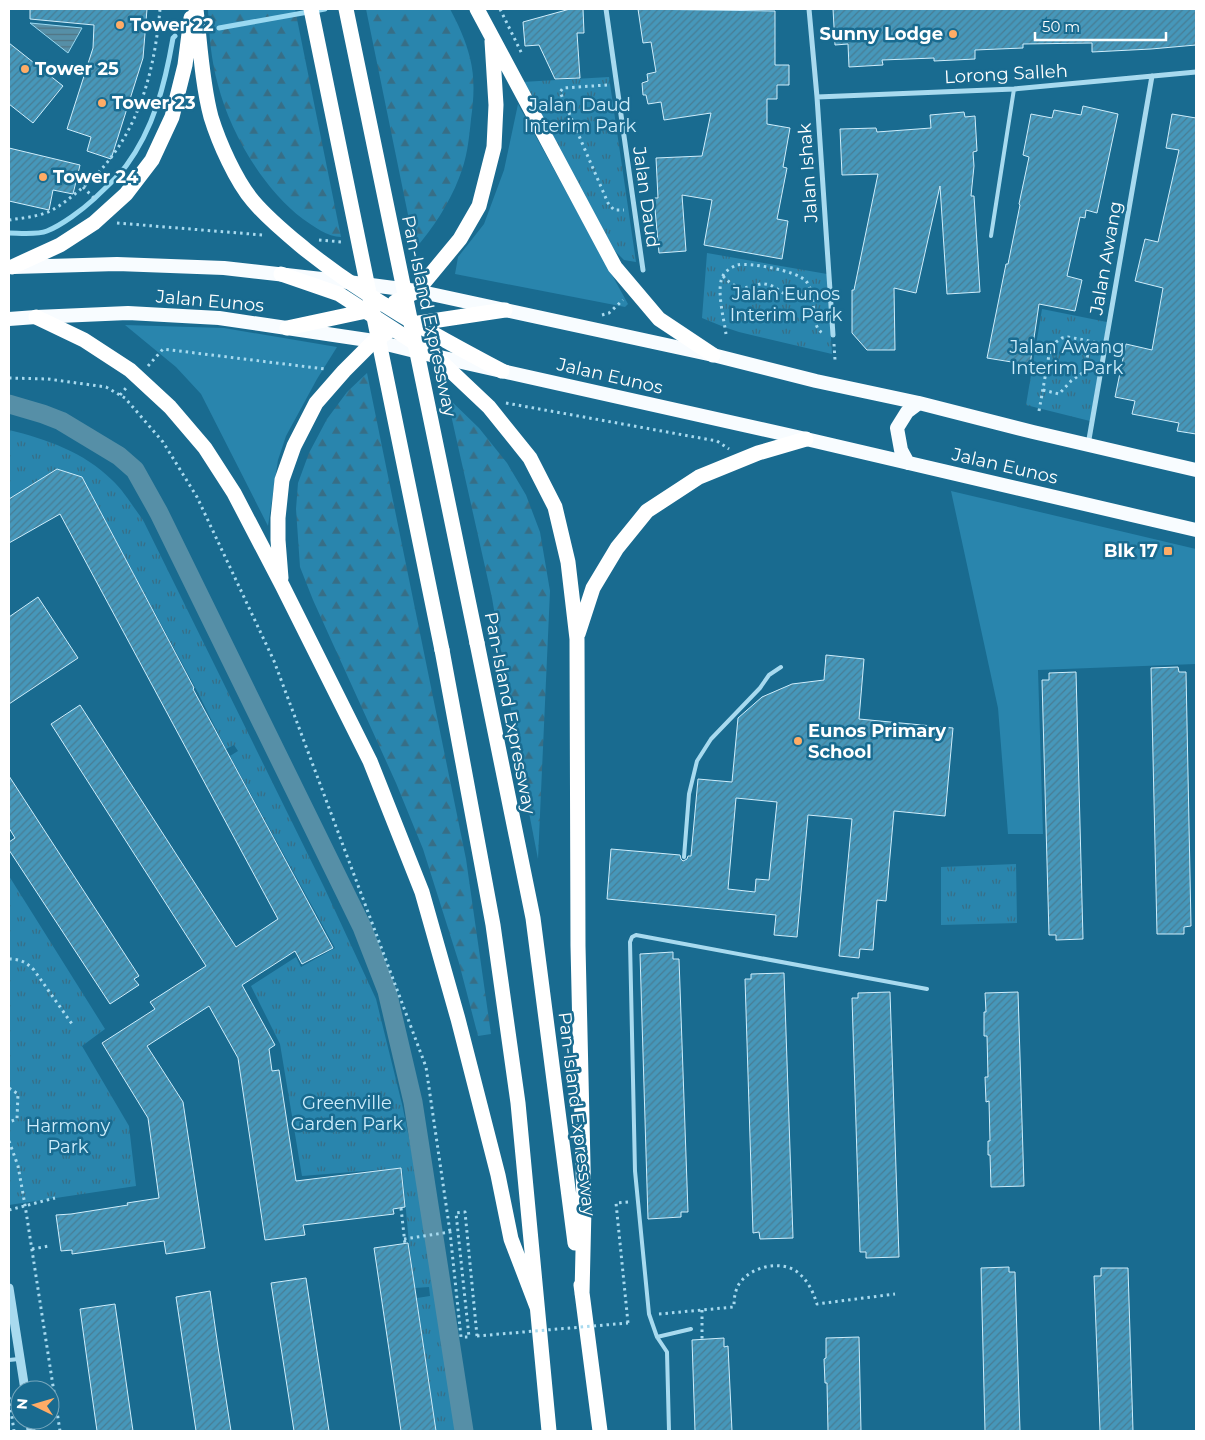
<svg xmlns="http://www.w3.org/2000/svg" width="1205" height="1440" viewBox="0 0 1205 1440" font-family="Montserrat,sans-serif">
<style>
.green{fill:#2985ad}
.forest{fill:url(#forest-firs)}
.park{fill:url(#park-tufts)}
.water{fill:url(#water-rules);stroke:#9ad9f1}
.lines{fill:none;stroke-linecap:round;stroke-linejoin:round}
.stream{stroke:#9ad9f1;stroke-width:5}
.canal{stroke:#568fa7;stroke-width:19}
.building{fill:url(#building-hatch);stroke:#ceedfb;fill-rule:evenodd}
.path{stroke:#a8daef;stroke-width:3;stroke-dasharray:2.5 4;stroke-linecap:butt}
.service{stroke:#a8daef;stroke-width:4}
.minor{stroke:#a8daef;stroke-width:5}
.tertiary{stroke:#a8daef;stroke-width:9}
.trunk{stroke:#f8fcff;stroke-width:14}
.motorway{stroke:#fff;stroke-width:15}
.path-bridge{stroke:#a8daef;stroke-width:3;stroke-dasharray:2.5 4;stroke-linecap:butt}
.motorway-bridge{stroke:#fff;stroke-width:15}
.poi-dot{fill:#ffac66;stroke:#196b90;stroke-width:2}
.labels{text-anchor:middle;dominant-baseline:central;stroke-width:5;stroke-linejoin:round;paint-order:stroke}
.poi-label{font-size:18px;font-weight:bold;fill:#fff;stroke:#196b90;text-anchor:start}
.street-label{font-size:18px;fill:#fff;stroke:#196b90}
.park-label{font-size:18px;fill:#ceedfb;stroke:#196b90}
</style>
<defs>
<pattern id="forest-firs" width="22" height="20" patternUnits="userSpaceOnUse" patternTransform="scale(1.25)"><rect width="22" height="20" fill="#2985ad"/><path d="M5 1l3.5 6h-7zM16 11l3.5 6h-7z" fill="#376e86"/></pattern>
<pattern id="park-tufts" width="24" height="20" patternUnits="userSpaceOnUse" patternTransform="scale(1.25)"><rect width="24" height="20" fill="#2985ad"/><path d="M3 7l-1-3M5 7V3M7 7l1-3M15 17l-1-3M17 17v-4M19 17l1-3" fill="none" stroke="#376e86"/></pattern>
<pattern id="water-rules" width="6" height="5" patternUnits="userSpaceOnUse" patternTransform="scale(1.25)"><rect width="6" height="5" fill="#568fa7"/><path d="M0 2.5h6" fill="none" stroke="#527483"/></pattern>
<pattern id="building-hatch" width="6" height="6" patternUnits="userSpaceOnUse" patternTransform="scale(1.25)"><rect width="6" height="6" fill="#4697ba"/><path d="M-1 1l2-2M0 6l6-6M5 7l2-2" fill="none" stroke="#487d94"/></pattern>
</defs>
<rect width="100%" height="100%" fill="#196b90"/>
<path class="green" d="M518,104L628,304L625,307L455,274L458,257L484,224L504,170Z
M125,325L224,328L337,347L317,379L286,436L278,460L268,526L201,394L176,367Z
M951,491L1196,549V664L1038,670L1043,834H1008L998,708Z"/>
<path class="forest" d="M208,9H295L341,237C328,237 313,226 303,219C263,189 230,132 218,85C211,60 209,34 208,9Z
M366,9H450C458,24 466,41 470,58C475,78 474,98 471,119C469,139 467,159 459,178C449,204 433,228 415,249Z
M367,373L466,859L491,1034L478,1036L459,963L423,849L396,783L313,600L300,567L296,509L298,483L309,453L327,419L347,392Z
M447,397L479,428L507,463L526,495L540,532L550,591L538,859L525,792L492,598Z"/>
<path class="park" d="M609,77L636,262L624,260L615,251L522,82Z
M707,253L827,274L832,354L739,332L724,327L702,318Z
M1042,309L1107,322L1090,421L1026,405Z
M9,430C46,439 84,452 112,480C124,491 133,507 143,520L324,887L376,999L402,1104L414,1162L457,1431H436L417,1298L430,1296L429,1287L415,1288L409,1243L402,1168L302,1176L280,1044L251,986L296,957L301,967L335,948L230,756L238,751L234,745L226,749L195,687L82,478L57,469L9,499Z
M1016,864L1017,923L941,925V867Z
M9,876L105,1029L82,1046L129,1126L136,1186L9,1205Z"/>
<path class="water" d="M30,23L82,28L68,53Z"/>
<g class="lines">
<path class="stream" d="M219,28L325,9
M9,233C19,233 37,235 47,231C62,225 82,210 94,199C105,188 117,178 126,166C154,128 165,84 173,38L175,36"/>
<path class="canal" d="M9,404L43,414L61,421L119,456L135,470L159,513L362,927L387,991L413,1102L464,1431"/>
</g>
<path class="building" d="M30,9H147L143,58L111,159L87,151L91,137L67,129L93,48L94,25L30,19Z
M570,9H583L584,33H577L580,78L555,79L539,45L525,46L523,22Z
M638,9L775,11V65H789V85H777V99H767V124L790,128L783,167L787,168L777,219L788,221L782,259L704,245L712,200L682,195L686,251L659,253L654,198H658L656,158L702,156L711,113L664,120L661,102L648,104L646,95H643L642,83L648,81L647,74L656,72L651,42L643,43Z
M833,9H1196V45L1151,49L1092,52V43L1023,44V48L975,50V59L934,61V58L882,60L883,65L849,67L848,44L835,45Z
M9,43L63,86L33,123L9,104Z
M1083,106L1118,114L1097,213L1086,210L1085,218L1080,217L1067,276L1082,280L1075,311L1039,304L1030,365L987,358L1006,264H1008L1020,205L1019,204L1029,157L1023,155L1031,114L1052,118L1054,110L1081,115Z
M964,112L965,117L975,116L977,151L973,152L974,166L971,196H974L980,292L947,294L940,186L916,293L894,288L895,350H867L852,333V290H854L878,174L842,175L840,129L876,128L877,132L931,128L930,115Z
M1172,114L1196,118V434L1177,431L1179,423L1132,414L1135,401L1115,397L1126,344L1152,350L1163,288L1135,281L1145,239L1158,242L1179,150L1166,148Z
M9,148L80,165L73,194L53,190L49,210L9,201Z
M57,469L82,477L194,688L193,689L333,948L302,964L295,951L242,985L275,1045L269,1049L272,1071L279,1070L296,1181L401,1168L405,1207L393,1209L394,1214L303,1225L305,1235L265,1240L238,1058L209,1006L147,1046L183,1102L205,1248L166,1254L164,1241L72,1254V1250L61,1251L56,1215L71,1214L128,1205L127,1203L159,1198L148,1118L102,1043L155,1009L150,1002L206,966L51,724L80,705L236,947L278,919L60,514L9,543V499Z
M38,597L78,658L9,704V617Z
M826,655L864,659L859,719L953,728L945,816L894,811L886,901L877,900L873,950L860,949L859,958L839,956L852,819L808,815L797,937L774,935L776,915L607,899L611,849L680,855L681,859L683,861L687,859L688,856H691L698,779L732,782L738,718L762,697L792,684L824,680ZM736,798L777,802L769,880L756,879L755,892L728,889Z
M1178,667L1179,672H1186L1191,926L1184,927V934H1157L1151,668Z
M1076,672L1083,939L1056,940V935H1049L1042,680H1049V673Z
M9,776L139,976L134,979L139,985L110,1004L9,850V842L15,838L9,828Z
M673,952V959H679L688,1212H681V1217L648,1219L640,954Z
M784,973L793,1238L760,1239L759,1232L753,1233L745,979H751V974Z
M890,992L899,1257L866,1258V1252H860L852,998H858V993Z
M1018,992L1024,1186L991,1187L990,1155H988V1141H990L989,1101L986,1102L985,1077H988L987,1036H984V1012H986L985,993Z
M408,1243L415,1289L436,1431H401L374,1248Z
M1009,1267V1272H1015L1020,1431H985L981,1268Z
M1101,1268H1128L1133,1431H1100L1094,1276H1101Z
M306,1278L329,1431H294L271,1283Z
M210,1291L218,1347L231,1431H196L176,1297Z
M115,1304L133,1431H97L88,1367L80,1309Z
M859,1337L861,1431H828L827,1383H825L824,1359L826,1358V1338Z
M724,1338V1347L728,1346L732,1431H695L692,1340Z"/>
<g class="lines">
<path class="path" d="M500,9L522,54
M607,85L563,88L560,92L608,203L614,210H624
M83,187L96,200
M9,220C22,218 37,217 50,211C61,206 71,197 81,189C136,143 154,77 160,9
M117,223L263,235
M319,240L342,242
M723,276C732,286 740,290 754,286C758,285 761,283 765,284C783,286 789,310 810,288
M602,315L609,313L623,300
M726,334C724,319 715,286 724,274C727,270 732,267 737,265C750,262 797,271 806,281C818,296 809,327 823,333
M834,344L835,360
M148,366L163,349L325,369
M9,378L48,379L106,387L125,398L163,442L197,497L274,661L426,1067L450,1232
M1043,390L1059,394L1071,381L1085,371L1090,341
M120,395L126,388
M506,403L717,441L729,449
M1039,411L1049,355L1056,342L1062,338L1068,337L1095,342
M9,959C20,959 26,962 34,970L72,1024
M9,1088L18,1094L17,1119L9,1122
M9,1141L18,1166L25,1205L60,1431
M628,1202L616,1203L628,1323
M401,1208L405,1244
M9,1210L55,1198
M404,1239L450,1232L461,1337H469L456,1213L465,1212L477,1336
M32,1249L49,1246
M702,1310V1339
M659,1314L734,1307C734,1298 735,1291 739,1284C750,1267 779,1260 796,1271C807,1279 813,1291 817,1304L895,1294
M9,1397L14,1431"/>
<path class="service" d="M991,236L1014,89
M684,857L689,794L697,761L711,739L760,688L769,675L781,667
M657,1337L691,1329
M9,1360L19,1359
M669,1431L667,1352L657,1337L649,1314L635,1171L630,942L632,937L636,935L927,989"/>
<path class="minor" d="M606,9L643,270
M809,9L817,97L833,335
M817,97L1014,89L1196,72
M1088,445L1152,76"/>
<path class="tertiary" d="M9,1288L25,1390
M30,1420L31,1431"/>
<path class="trunk" d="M14,267L117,264L224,268L348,282L417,291L713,355L816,381L919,403L1033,432L1196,470
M9,319L36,317L128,313L219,318L374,341L435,356L806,439L1196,530
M908,463L901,450L897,428L907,412L919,403"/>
<path class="motorway" d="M196,9C200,44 202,83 211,117C219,143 236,181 253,201C269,220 288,235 306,250C366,298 434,335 502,371
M477,9L615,267L659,319L713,355
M12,267L60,245L94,223L126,194L152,160L172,117L185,65L191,18
M281,274L339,294L435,356L489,407L530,458L555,507L568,562L577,639L578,946L584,1208L582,1294
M395,302L417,291L460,239L479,206L494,147L496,105L492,41
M36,317L84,340L130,370L170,407L205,448L234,493L282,585L370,761L422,892L458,1019L498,1175L511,1239L537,1307
M412,324L505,310
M287,328L371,310
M281,578L278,540V518L282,480L294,446L316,403L344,371L374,341L388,332
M578,634L593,588L617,548L647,511L699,477L758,453L806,439
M477,643L533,918L575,1243
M442,650L493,925L518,1103L549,1431
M581,1285L600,1431"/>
<path class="path-bridge" d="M477,1336L628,1323"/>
<path class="motorway-bridge" d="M311,9L442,650
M346,9L477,643"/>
</g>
<g class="poi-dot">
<circle cx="120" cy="25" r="5"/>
<circle cx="953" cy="34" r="5"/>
<circle cx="25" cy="69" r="5"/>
<circle cx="102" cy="103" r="5"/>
<circle cx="43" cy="177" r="5"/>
<rect x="1163" y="546" width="10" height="10" rx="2.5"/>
<circle cx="798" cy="741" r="5"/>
</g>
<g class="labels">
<g class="poi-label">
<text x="130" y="25">Tower 22</text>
<text x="943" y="34" text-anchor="end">Sunny Lodge</text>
<text x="35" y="69">Tower 25</text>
<text x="112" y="103">Tower 23</text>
<text x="53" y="177">Tower 24</text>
<text x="1158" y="551" text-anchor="end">Blk 17</text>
<text x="808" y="731">Eunos Primary<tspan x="808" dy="21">School</tspan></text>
</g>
<g class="street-label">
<text transform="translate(1006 74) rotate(-3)">Lorong Salleh</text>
<text transform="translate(808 173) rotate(-94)">Jalan Ishak</text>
<text transform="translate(646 197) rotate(82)">Jalan Daud</text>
<text transform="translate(1106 258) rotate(-80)">Jalan Awang</text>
<text transform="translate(210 301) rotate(5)">Jalan Eunos</text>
<text transform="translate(429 316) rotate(78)">Pan-Island Expressway</text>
<text transform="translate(610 376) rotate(13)">Jalan Eunos</text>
<text transform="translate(1005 466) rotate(13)">Jalan Eunos</text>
<text transform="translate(510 713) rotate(79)">Pan-Island Expressway</text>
<text transform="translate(577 1114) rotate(83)">Pan-Island Expressway</text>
</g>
<g class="park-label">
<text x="580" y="105">Jalan Daud<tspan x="580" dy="21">Interim Park</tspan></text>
<text x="786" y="294">Jalan Eunos<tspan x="786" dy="21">Interim Park</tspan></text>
<text x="1067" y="347">Jalan Awang<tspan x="1067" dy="21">Interim Park</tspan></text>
<text x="347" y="1103">Greenville<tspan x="347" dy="21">Garden Park</tspan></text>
<text x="68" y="1126">Harmony<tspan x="68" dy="21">Park</tspan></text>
</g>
</g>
<rect width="1205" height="1440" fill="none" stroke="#ffffff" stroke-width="20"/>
<g transform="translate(35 1405) rotate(275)"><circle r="24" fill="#196b90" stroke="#75a6bc"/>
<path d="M0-4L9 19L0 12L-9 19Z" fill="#ffac66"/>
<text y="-8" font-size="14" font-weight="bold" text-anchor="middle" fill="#ffffff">N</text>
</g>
<path d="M1035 32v8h131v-8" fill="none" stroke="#ffffff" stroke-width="2.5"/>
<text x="1042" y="32" font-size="15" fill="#ffffff" stroke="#196b90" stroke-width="4" paint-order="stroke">50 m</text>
</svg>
